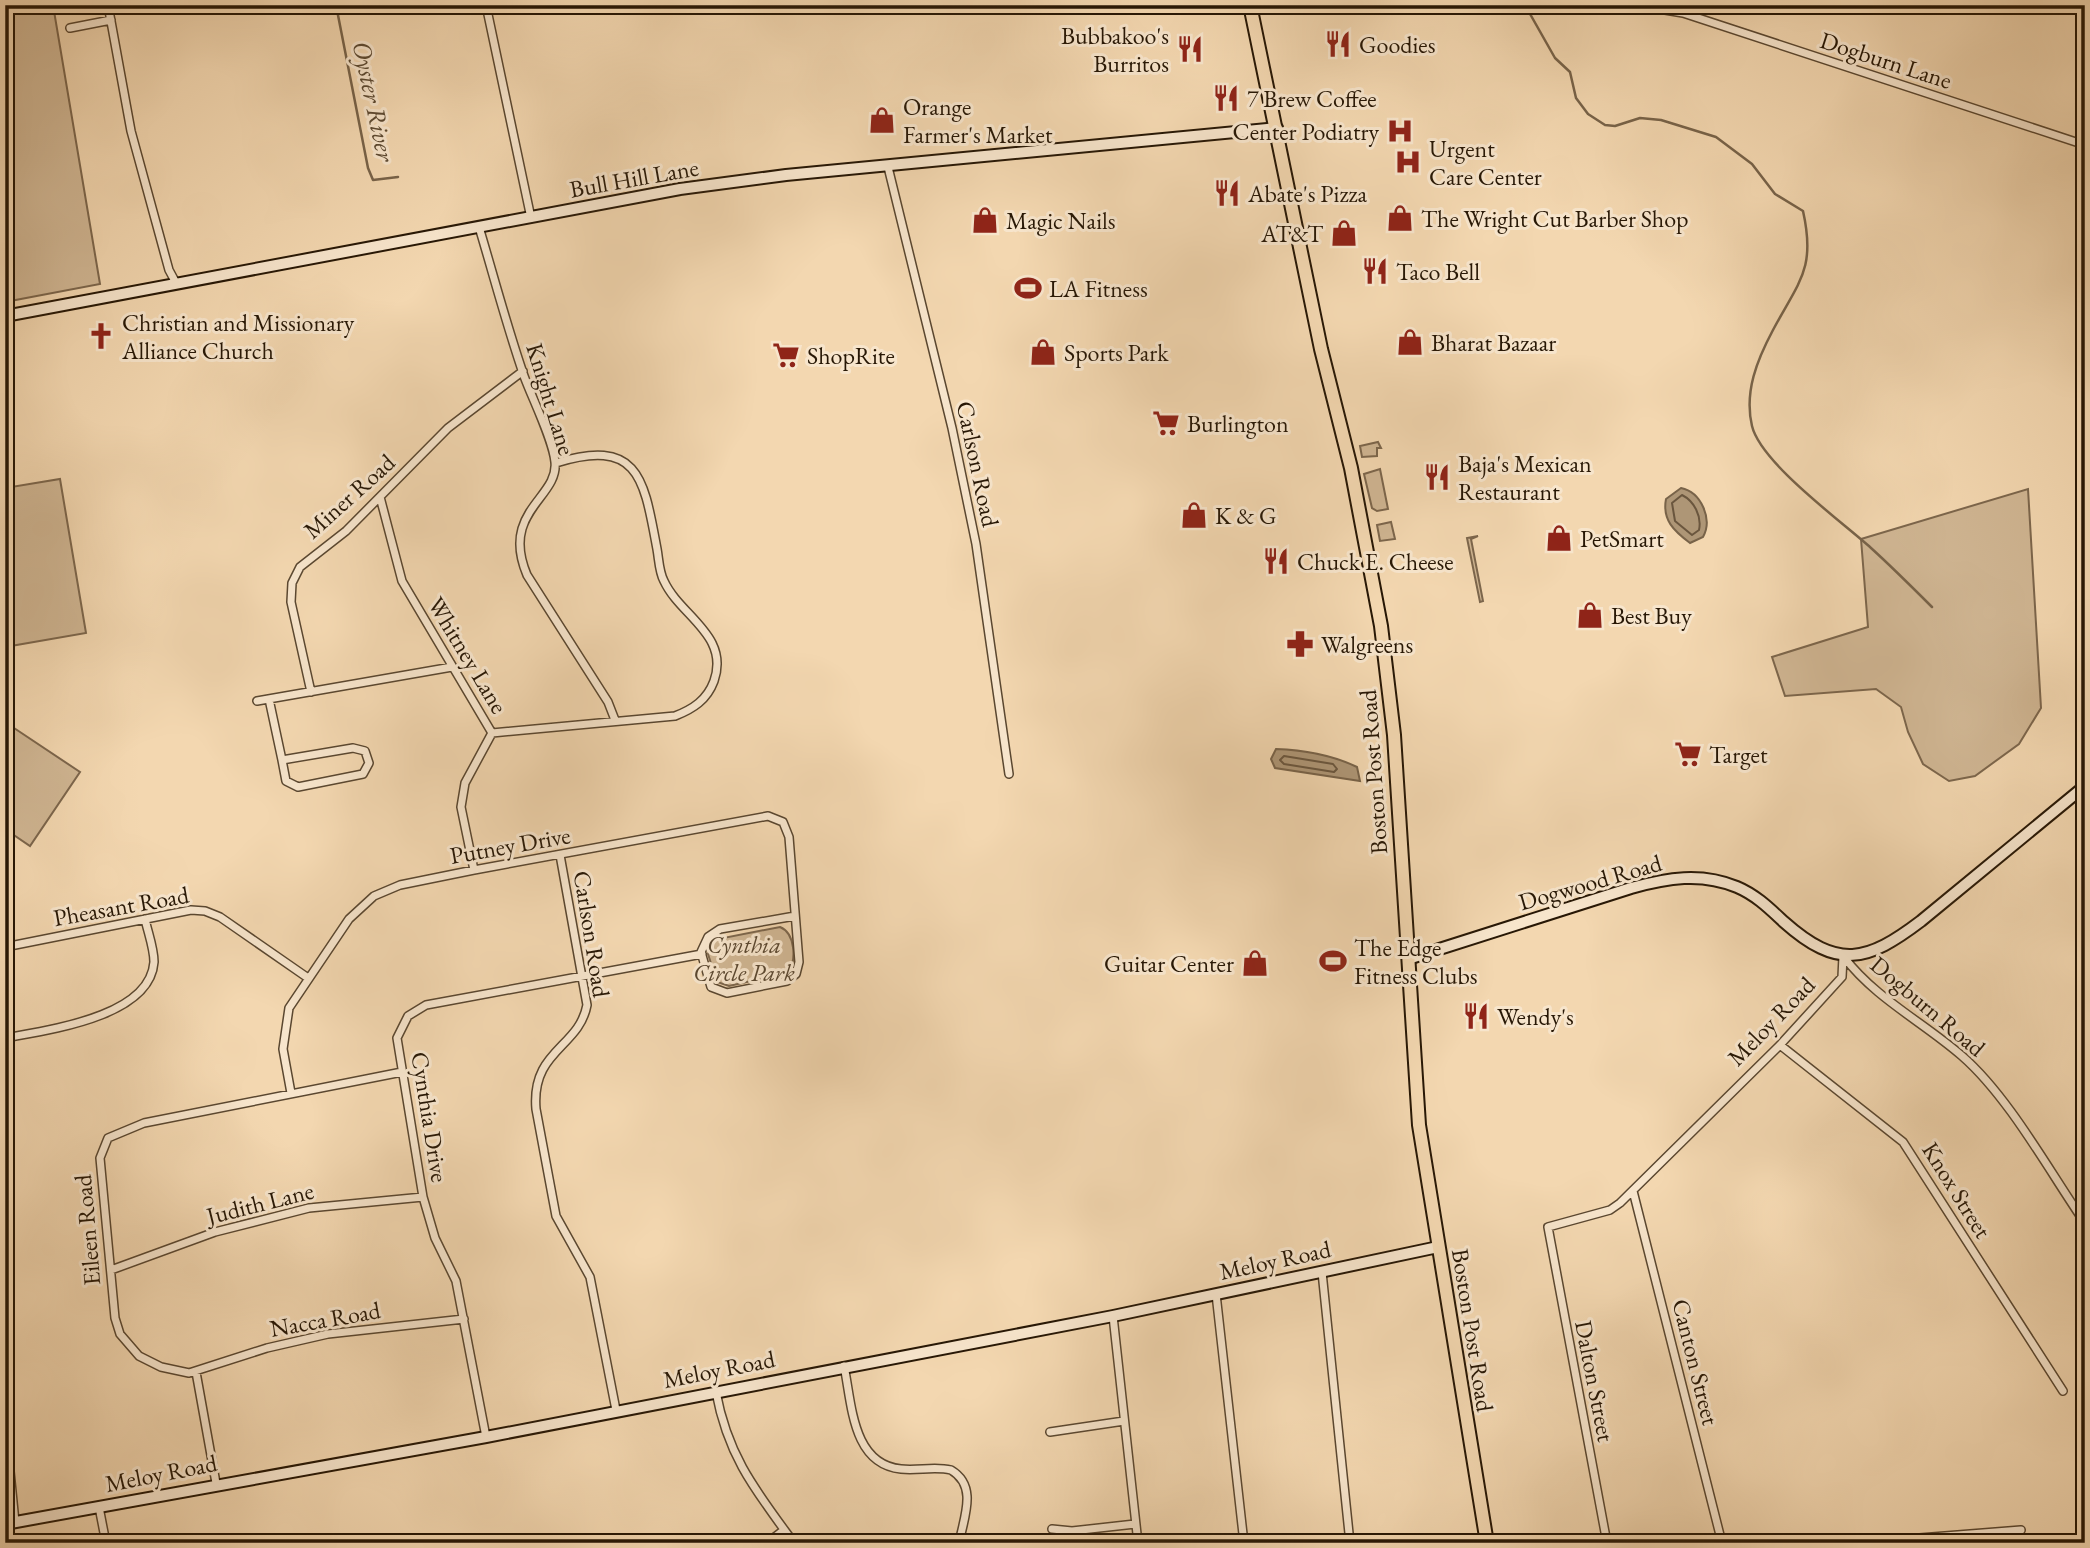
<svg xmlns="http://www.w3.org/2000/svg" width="2090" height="1548" viewBox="0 0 2090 1548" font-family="'EB Garamond',serif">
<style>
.green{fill:#d0b693;stroke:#7c664c;stroke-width:2}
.water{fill:#ae9676;stroke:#786349;stroke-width:2}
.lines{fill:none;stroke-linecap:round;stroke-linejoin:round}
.shore{stroke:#6a563e;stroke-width:2}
.stream{stroke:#786349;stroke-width:2.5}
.street-casing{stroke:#5a4730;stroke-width:10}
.secondary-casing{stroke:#271705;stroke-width:14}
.primary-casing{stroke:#271705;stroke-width:16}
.street{stroke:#f7e5cc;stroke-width:7}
.secondary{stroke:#f7e5cc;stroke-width:10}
.primary{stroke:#f3d7b0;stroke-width:12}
.labels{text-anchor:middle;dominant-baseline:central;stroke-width:6;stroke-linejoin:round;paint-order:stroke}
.poi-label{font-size:24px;fill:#271705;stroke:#f7e5cc;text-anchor:start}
.street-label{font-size:24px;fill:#271705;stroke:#f7e5cc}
.park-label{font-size:24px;font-style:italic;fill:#5a4730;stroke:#f7e5cc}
.water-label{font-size:26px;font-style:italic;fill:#5d4a32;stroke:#f7e5cc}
</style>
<rect width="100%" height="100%" fill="#f3d7b0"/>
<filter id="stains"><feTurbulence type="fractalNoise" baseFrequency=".00286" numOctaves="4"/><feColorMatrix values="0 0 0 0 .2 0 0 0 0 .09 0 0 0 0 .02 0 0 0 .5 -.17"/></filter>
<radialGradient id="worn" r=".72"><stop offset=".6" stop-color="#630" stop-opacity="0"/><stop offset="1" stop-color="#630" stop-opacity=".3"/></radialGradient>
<path class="green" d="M5,5H53L100,284L5,302Z
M1378,442L1381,448H1377V456L1362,457L1360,446Z
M1380,469L1388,509L1377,511L1372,508L1364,474Z
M60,479L86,633L5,647V488Z
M2028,489L2041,708L2019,744L1975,776L1949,781L1923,764L1908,732L1901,707L1876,689L1785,696L1772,657L1868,627L1861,539Z
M1391,522L1395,539L1380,541L1377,525Z
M1478,536L1471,539L1483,601L1480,602L1467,538Z
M5,722L80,772L30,846L5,829Z
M780,927C795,933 797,960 788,973L729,986L717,982L708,954L713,940Z"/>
<path class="water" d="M1681,488C1701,492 1713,519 1703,537L1690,543C1674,531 1662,520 1666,499Z
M1276,749C1305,750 1332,755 1357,767L1360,781L1275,768L1271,759Z"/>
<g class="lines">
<path class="shore" d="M1682,495C1694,501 1702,516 1699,530L1692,535L1675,521L1672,503Z
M1284,756L1333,764L1337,769L1334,772L1284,764L1280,760Z"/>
<path class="stream" d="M336,5L368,168L373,180L398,177
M1525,5L1555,58L1570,72L1576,98L1588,114L1605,125L1615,126L1640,118L1661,120L1716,137L1752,164L1775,194L1803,211C1816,269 1799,281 1773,330C1757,360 1744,392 1752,426C1761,463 1841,521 1871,548C1892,567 1912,587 1932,607"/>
<defs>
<path id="street" d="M108,5L131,131L169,270L176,283
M486,5L531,218
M1635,5L1683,13L2085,145
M70,28L111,20
M888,167L952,428L976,544L1009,774
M479,227C494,277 507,327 524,376C532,398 553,440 555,462C559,498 500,511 527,575L608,702L615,720
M380,497L402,581L492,733L465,783L461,807L474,870
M311,692L291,602L292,583L300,567L346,531L448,428L523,371
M269,699L282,760
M257,701L452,667
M492,733L675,716C693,709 707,700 714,681C730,635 680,616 664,581C659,572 659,560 657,549C644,480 640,437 556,463
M353,748L365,751L369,763L363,774L298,787L286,781L282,760Z
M560,855L587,1005C579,1048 531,1050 536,1109L556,1216L590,1277L616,1410
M5,947L191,910L205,911L220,917L308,978
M1844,957C1875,998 1923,1022 1962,1056C2009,1097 2049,1171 2085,1223
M5,1038C48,1030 150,1017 154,962C154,948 148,933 145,919
M1780,1045L1903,1142L2063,1391
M402,1072L144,1123L108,1138L100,1158L115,1318L120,1334L139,1356L161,1367L189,1373L267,1348L328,1334L464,1319
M291,1093L283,1049L289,1008L349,919L374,896L400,885L474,870L768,816L783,822L789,837L799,962L796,974L787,981L727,993L711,987L701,952L708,937L720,929L795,916
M1633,1191L1722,1543
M111,1270L215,1232L309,1208L423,1197
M1322,1272L1350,1543
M1216,1294L1244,1543
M1113,1316L1138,1543
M844,1366C852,1404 852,1464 901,1469C918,1471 934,1466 951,1470C978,1486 964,1517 959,1543
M196,1372L216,1483
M716,1392C728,1457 756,1491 794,1543
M5,1421L15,1522
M1050,1432L1124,1421
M486,1437L456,1281L435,1238L423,1197L397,1038L408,1016L426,1005L702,954
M99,1507L106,1543
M1052,1529L1072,1531L1135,1524
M767,1543L784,1530
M1607,1543L1548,1227L1610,1210L1620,1203L1780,1045L1842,977L1843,956
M1856,1543L2021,1530"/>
<path id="secondary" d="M5,316L680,189L786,175L1277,128
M1408,959L1631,888C1667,878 1701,872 1737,887C1756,895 1770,909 1784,922C1838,970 1867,962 1921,921L2085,786
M5,1524L486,1437L1113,1316L1438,1247"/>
<path id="primary" d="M1250,5L1321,349L1351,468L1381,626L1394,735L1419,1125L1487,1543"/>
</defs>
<use href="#street" class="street-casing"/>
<use href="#secondary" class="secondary-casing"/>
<use href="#primary" class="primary-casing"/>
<use href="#street" class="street"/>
<use href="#secondary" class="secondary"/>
<use href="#primary" class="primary"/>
</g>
<defs>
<symbol id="restaurant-bare" viewBox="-9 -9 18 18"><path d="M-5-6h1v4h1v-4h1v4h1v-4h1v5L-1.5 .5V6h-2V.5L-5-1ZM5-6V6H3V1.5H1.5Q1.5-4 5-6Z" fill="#8f2418" stroke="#f7e5cc" stroke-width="2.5" paint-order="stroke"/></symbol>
<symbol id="shop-bare" viewBox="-9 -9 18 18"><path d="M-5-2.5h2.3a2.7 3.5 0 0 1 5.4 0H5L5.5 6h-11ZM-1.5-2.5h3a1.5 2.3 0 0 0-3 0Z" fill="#8f2418" stroke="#f7e5cc" stroke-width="2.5" paint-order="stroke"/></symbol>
<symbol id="hospital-bare" viewBox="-9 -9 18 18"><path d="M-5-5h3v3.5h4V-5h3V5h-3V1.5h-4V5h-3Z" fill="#8f2418" stroke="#f7e5cc" stroke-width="2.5" paint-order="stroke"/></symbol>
<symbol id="stadium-bare" viewBox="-9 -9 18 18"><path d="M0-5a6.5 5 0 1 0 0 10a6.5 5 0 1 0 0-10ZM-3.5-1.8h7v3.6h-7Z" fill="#8f2418" stroke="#f7e5cc" stroke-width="2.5" paint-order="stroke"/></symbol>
<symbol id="church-bare" viewBox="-9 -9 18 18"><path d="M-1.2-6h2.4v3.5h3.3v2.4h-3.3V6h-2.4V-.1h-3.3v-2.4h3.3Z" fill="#8f2418" stroke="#f7e5cc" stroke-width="2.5" paint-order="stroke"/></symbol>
<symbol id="supermarket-bare" viewBox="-9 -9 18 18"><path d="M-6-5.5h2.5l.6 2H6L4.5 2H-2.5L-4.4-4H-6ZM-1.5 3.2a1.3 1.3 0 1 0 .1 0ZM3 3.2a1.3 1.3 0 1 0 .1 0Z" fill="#8f2418" stroke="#f7e5cc" stroke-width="2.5" paint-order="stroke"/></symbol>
<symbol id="pharmacy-bare" viewBox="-9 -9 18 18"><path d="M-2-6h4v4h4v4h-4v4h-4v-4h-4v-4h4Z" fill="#8f2418" stroke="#f7e5cc" stroke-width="2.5" paint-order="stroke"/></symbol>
</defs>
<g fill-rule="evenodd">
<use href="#restaurant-bare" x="1319" y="25" width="38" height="38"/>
<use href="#restaurant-bare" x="1171" y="30" width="38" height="38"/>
<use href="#restaurant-bare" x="1207" y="79" width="38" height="38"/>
<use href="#shop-bare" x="863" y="101" width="38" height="38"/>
<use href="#hospital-bare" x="1381" y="112" width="38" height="38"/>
<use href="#hospital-bare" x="1389" y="143" width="38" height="38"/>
<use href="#restaurant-bare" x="1208" y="174" width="38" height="38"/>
<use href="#shop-bare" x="1381" y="199" width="38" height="38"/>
<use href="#shop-bare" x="966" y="201" width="38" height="38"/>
<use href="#shop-bare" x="1325" y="214" width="38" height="38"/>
<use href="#restaurant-bare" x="1356" y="252" width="38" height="38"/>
<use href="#stadium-bare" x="1009" y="269" width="38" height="38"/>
<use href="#church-bare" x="82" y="317" width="38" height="38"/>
<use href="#shop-bare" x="1391" y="323" width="38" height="38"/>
<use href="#shop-bare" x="1024" y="333" width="38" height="38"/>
<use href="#supermarket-bare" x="767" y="336" width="38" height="38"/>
<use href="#supermarket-bare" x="1147" y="404" width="38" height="38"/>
<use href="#restaurant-bare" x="1418" y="458" width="38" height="38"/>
<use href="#shop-bare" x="1175" y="496" width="38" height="38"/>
<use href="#shop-bare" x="1540" y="519" width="38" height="38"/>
<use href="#restaurant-bare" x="1257" y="542" width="38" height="38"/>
<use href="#shop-bare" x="1571" y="596" width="38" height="38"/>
<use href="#pharmacy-bare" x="1281" y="625" width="38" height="38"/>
<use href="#supermarket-bare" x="1669" y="735" width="38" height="38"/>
<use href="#stadium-bare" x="1314" y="942" width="38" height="38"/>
<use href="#shop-bare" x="1236" y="944" width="38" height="38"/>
<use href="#restaurant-bare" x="1457" y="997" width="38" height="38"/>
</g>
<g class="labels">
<g class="poi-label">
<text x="1169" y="35" text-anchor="end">Bubbakoo's<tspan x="1169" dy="28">Burritos</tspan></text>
<text x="1359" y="44">Goodies</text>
<text x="1247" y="98">7 Brew Coffee</text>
<text x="903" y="106">Orange<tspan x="903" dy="28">Farmer's Market</tspan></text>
<text x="1379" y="131" text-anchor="end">Center Podiatry</text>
<text x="1429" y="148">Urgent<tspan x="1429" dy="28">Care Center</tspan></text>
<text x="1248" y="193">Abate's Pizza</text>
<text x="1421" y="218">The Wright Cut Barber Shop</text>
<text x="1006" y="220">Magic Nails</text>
<text x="1323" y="233" text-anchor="end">AT&amp;T</text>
<text x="1396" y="271">Taco Bell</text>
<text x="1049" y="288">LA Fitness</text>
<text x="122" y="322">Christian and Missionary<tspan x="122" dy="28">Alliance Church</tspan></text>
<text x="1431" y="342">Bharat Bazaar</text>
<text x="1064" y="352">Sports Park</text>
<text x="807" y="355">ShopRite</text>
<text x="1187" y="423">Burlington</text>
<text x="1458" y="463">Baja's Mexican<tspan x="1458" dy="28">Restaurant</tspan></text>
<text x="1215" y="515">K &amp; G</text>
<text x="1580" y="538">PetSmart</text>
<text x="1297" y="561">Chuck E. Cheese</text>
<text x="1611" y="615">Best Buy</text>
<text x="1321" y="644">Walgreens</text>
<text x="1709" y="754">Target</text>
<text x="1354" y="947">The Edge<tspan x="1354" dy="28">Fitness Clubs</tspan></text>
<text x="1234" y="963" text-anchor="end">Guitar Center</text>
<text x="1497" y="1016">Wendy's</text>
</g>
<g class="street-label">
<text transform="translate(1886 60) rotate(18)">Dogburn Lane</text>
<text transform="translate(634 178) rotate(-10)">Bull Hill Lane</text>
<text transform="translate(551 399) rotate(73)">Knight Lane</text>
<text transform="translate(978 464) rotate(78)">Carlson Road</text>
<text transform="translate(349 496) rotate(-42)">Miner Road</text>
<text transform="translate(468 655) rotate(59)">Whitney Lane</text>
<text transform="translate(1373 772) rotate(-94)">Boston Post Road</text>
<text transform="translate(510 845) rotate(-10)">Putney Drive</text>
<text transform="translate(1590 882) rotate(-16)">Dogwood Road</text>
<text transform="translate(121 906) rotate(-10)">Pheasant Road</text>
<text transform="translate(592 934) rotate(81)">Carlson Road</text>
<text transform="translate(1928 1006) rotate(40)">Dogburn Road</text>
<text transform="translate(1771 1021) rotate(-46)">Meloy Road</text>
<text transform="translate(430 1117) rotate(81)">Cynthia Drive</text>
<text transform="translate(1957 1190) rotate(58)">Knox Street</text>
<text transform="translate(260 1203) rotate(-14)">Judith Lane</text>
<text transform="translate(87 1230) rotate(-95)">Eileen Road</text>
<text transform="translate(1275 1260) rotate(-12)">Meloy Road</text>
<text transform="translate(325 1319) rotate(-10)">Nacca Road</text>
<text transform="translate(1473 1330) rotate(81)">Boston Post Road</text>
<text transform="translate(1696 1362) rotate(76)">Canton Street</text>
<text transform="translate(719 1369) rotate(-11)">Meloy Road</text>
<text transform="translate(1595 1381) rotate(79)">Dalton Street</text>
<text transform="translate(161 1473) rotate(-11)">Meloy Road</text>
</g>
<g class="park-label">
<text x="744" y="944">Cynthia<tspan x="744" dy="28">Circle Park</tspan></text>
</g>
<g class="water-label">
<text transform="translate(374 101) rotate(78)">Oyster River</text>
</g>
</g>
<rect width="2090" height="1548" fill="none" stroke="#f3d7b0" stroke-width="28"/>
<rect x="7" y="7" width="2076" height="1534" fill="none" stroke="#271705" stroke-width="3.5"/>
<rect x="14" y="14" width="2062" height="1520" fill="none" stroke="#271705" stroke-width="2"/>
<rect width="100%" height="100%" filter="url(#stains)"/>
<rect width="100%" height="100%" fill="url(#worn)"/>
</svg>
